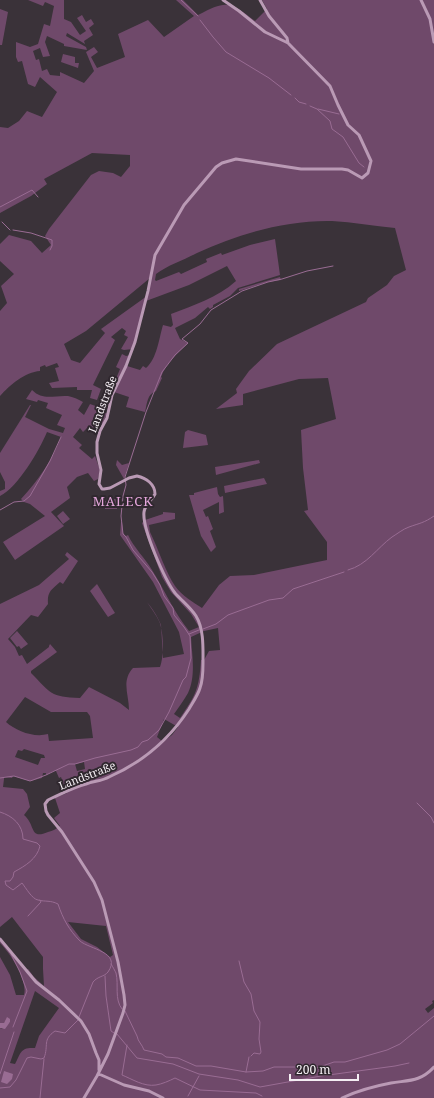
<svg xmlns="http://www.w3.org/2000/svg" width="434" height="1098" viewBox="0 0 434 1098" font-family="'Noto Serif',serif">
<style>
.green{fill:#6f496a;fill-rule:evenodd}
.water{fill:#996c93}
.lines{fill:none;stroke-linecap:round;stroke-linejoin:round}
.stream{stroke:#996c93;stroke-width:1}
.secondary{stroke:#ba9ab5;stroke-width:3}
.labels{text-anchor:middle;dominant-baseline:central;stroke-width:4;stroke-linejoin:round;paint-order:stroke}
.street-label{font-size:11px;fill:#f4eef3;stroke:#30282f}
.quarter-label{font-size:13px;letter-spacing:1px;fill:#e5a7dc;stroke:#30282f}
</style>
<rect width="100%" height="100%" fill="#3a3239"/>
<path class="green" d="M28,0H64V19L71,22L80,35L86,31L77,18L82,15L86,22L91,19L94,24L89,28L93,35L84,41L85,44L67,33L66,36L86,47L87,50L64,46V44L47,36L45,42L50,56L43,57L40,48L33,51L36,60L39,59L42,71L47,69L50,75L60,76V72L84,83L94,71L86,52L94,47L98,52L91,57L97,68L125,57L118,34L148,20L164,37L194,16L176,0H183L198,15C227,0 229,1 255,21L267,9L262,0H434V1000L432,1001L433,1003L425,1009L428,1013L434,1008V1098H0V1028L2,1029L10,1022V1019L4,1023H0V957L10,975L16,995H24C28,980 10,953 0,943V940L25,971L28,969L34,977L44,986L43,969V957L12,917L0,927V604L39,585L69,559L65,555L67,552L78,561L63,584L60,582C51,590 47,592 48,604L38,617L31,615L8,639L15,647L19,656L22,655L27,664L49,647V646L50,644L57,652L31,671V673C51,693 50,697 80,698L89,687L120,703L129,710C129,695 121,681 133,668L160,667C164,657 164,632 159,621C156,615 151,608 147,602C152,608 158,617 161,625L163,658L184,654L179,632L153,582L120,535L121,522H122L123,533L126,536L128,535C134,548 145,558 152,570C165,591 174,612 189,631L199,627L191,614L171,592L162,577L142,523L145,520L163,514V512L175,513V519L149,525L150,532C158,548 166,573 175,586C182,596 193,602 202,608L219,585L230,576L254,575L327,560V542L304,511L308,510L303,468L301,430L336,419L328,378L299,379L243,394V405L216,409L237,393L236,389L249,371L277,344L366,302L368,298L387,285L394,276L406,270L395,228C374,226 353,222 332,221C285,220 239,234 197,253C184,260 168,265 156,274L155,280L156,281L179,272L181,274L207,262L206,259L221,253L222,255L250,245L275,239L280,275L238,288L230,296L213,305V307L210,309L208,307L195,318L175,328L180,339L188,343C178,353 166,363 161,377L162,378L156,391C147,394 147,404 145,412L126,407L129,397L111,391L120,369L116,367L122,354L126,356L131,355L127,366L140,370L143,366L146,368C157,359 159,338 163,325L171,327L173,325L171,314C194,305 217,298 236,281L227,266L189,285L146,301L133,349L124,350L121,349L128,337L124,335L126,331L122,328L111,337L115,340L93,385L101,389L97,400L90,398L92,390H77V387L52,388L49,383L59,381L55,368L59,367L57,363L46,367L45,365L40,367V371C25,372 10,385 0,396V311L7,303L1,286L14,274L0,261V244L9,235L31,241L42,253L51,245L45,236L49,229L91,175L99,171L113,173L121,177L130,166V155L92,153L44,179L47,184L31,196L0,213V127L8,128L19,121L27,111L42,117L57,92L40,77L35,87L28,84L22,61L18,62L16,57V42L30,47L38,44L44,24L50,26L54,6L45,2L43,6ZM150,278L147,296L101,329L105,333L80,363L71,360L64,344L86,331ZM218,628L220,650L209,651L204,660H201C199,689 196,695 180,718L174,714C179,707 184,700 188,693C196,676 192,655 191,637L204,631ZM25,697L51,712H87L90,716L93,738L49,741L48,734C34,738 16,731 6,722ZM164,719L178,727L172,735L163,742L157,737ZM24,749L44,755L45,758H41L38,765L15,757L18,750L22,751ZM84,762L85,769L77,771L75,764ZM54,771H56L59,778L61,777L67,793L55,798L60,813L54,818L60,826C56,829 53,831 48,832C29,840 36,825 24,815L30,807L27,794L23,789L3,787L4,779V777L12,778L13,776L30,781L42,778L43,773H46V775ZM68,922L106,926L113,955L110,957L97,947L81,939ZM35,991L59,1008L39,1036L35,1048C20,1047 21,1053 15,1064L10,1063Z
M0,9L8,12L2,45H0Z
M63,54L75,57V63H79L78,68L61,62Z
M280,277L281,280L268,282L239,291V289Z
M32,390C43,401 54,395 68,396C73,397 78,399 83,402L78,410L84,415L90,404L104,409L102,413H107L103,424L94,421L92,425L95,428L93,431L88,427L83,432L80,428L73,437L82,445L79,448L92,459L95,456L100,470L98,479L94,481L88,473L77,477L67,487L70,498L51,512L64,526L15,560L3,542L45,516L30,504L24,502L21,499C38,481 53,459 61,437L47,432C39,451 18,487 0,496V491L5,489V482L0,472V453L30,405H31L25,417L49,429L63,433L65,428L57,425L62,415L46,408L48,403L38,400L37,402L26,399Z
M188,430L206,435L208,445L183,448L185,432Z
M117,460L122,465L129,463L124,479L116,465Z
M259,460L260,463L216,475L215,467Z
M264,478L267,484L225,493L224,486Z
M217,487L218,494L220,497L223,496L224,512L219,514V502L203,510L206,517L208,516L213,529L210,531L216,547L211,552L201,536L189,495H194V493Z
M113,499H117V509H105V501H113Z
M63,511L70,519L63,524L57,516Z
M97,584L115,613L108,617L90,591Z
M17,631L28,644L21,649L19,646L17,647L10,638Z"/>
<path class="water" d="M7,1017L10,1019V1022L5,1029L0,1028V1023H4Z
M4,1071L13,1074L12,1079L7,1084L1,1082Z"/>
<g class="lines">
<path class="stream" d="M181,0L198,16
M200,20L213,37L226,52L269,78L291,95
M295,98L299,102L306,104
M310,106L317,109L330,121L332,129L343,137L359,163L364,167
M318,109L339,114
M0,207L32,190L38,197
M2,222L10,230
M13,230L31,233L52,240V246L50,250
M0,510L14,502L24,501L30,496L50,461L61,437
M348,570C367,565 377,548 392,537C397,534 403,529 409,527C420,523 424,523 434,516
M203,629L216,624L228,615L269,600L283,598L293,589L344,572
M189,634L199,630
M0,778L14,776L30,781L33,780L46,775L69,764H75L95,758L131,750L138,747L142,742L148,740L159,730L169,712L183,680L186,677L191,658L190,636L184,627L174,615L173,608L164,596L160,585L152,572L133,550L126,537L123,534L121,516L123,496L126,485L125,477L146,412L162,372L175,355L188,343L182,339L200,324L211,310L242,291L268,282L282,279L307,271L333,266
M417,803L431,817L434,823
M0,812C13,816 23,825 23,839L37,843L40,846C37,859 25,866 14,872L13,877L10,881H5L6,885L13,890L22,883C26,888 32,899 38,900C46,902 50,900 58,904C63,919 69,930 80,941C89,949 122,952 108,972C104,977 98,976 93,982L79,1017
M28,916L41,902L40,900
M11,954L20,972L27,991L13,1027
M239,961L244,982L251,994L254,1011L260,1022L259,1039L261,1052L260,1054L254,1053L251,1056
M111,964C113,967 115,971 116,973C119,985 114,999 122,1009
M105,976L106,996L111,1031L114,1033
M125,1011L137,1036C138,1042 142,1044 144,1050L162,1054L166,1057L178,1058L196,1066H211L246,1072L263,1071L274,1067H298L311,1070L334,1062H345L387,1050L400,1044L434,1016
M117,1034L137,1058L173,1064L199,1074L238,1080L260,1087L321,1076L395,1066L409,1063
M127,1045L122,1075C132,1079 144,1087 156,1085C162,1084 169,1081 175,1078L200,1090L256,1093L262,1096
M246,1072L249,1057
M0,1074L14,1032
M0,1088L10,1087L16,1080L27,1058L31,1057L41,1059L44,1058C49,1045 42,1040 55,1031L65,1033L78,1020
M188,1096L199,1076
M40,1098L44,1059"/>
<path class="secondary" d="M260,0L269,16L287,38L288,43
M421,0L430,19L434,42
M0,939L36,982L59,1000L81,1021L89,1034L96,1053L99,1060V1070
M99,1074L124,1085L149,1091L163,1098
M84,1098L97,1076L108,1054L123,1013L125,1005L124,995L118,962L102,900L94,882L62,832L48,815L46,811L45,804L48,800L52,798C63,793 74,787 86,784C94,781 102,781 109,777C143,762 169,740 189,709C193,702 198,695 200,688C203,680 203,671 203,663C203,648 204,629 196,616C190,607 182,601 175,593C165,580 142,529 144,512C145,504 152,500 155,494C155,484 146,478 137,476L129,478L110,488L104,489H102L99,484L101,470L97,453V442L100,431L107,418L112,395L126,366L135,342L148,291L155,255L184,205L216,167L222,163L236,159L301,169H342L348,170L362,178L368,173L371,161L359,135L348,125L338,105L330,86L288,43L265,32L239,11L223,0
M342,1098C357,1091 375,1086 391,1083C409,1080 420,1082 434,1067"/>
</g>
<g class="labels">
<g class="street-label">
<text transform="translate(102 404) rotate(-69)">Landstraße</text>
<text transform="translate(87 775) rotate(-21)">Landstraße</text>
</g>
<g class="quarter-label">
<text x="123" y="501">MALECK</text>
</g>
</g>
<path d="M290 1074v6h68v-6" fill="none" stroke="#f4eef3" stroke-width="2"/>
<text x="296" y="1074" font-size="12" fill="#f4eef3" stroke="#30282f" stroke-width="3" paint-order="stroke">200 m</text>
</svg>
